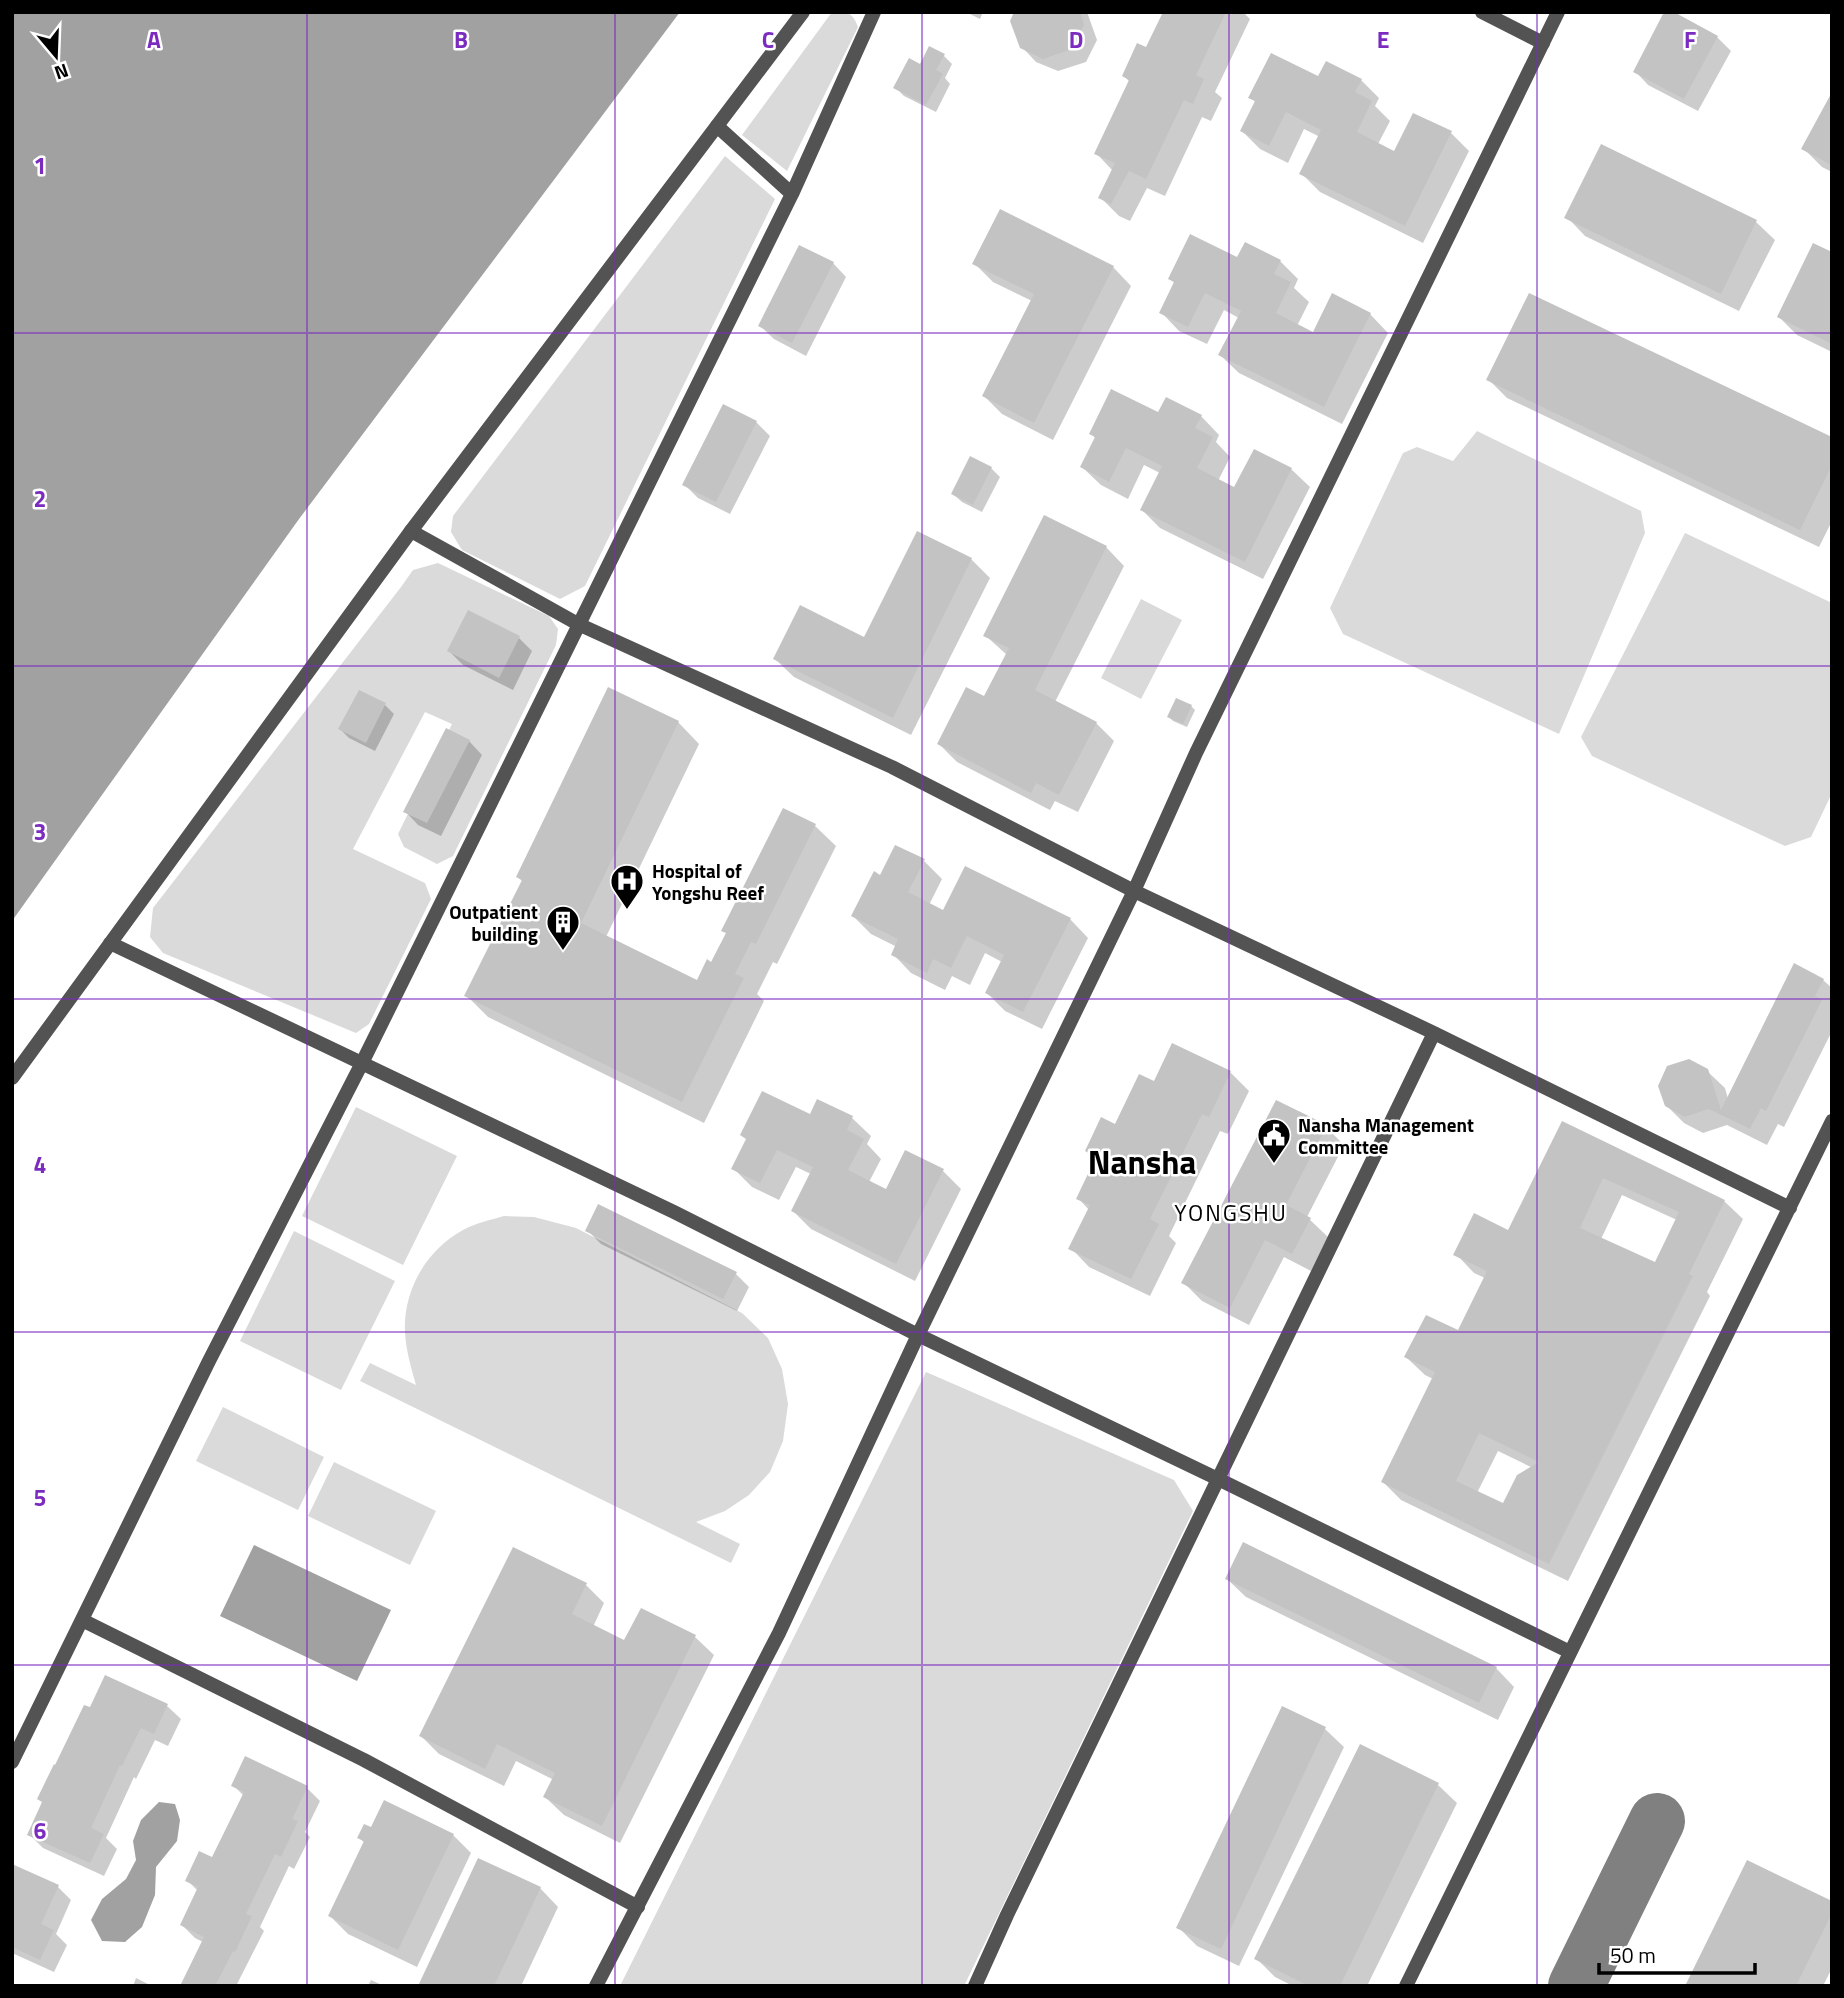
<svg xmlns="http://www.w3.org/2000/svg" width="1844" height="1998" viewBox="0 0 1844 1998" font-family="'Titillium Web',sans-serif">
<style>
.green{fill:#dadada}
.water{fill:#a1a1a1}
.shadow{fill:#0003;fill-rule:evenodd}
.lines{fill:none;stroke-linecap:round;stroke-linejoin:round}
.taxiway{stroke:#808080;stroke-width:56}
.building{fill:#c3c3c3;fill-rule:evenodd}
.minor{stroke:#535353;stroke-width:14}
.tertiary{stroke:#535353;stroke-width:14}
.grid{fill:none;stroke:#7b2cbf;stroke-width:2;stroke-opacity:0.55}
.labels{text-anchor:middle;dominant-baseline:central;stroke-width:5;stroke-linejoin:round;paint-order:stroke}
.poi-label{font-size:19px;font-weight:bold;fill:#000;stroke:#fff;text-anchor:start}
.quarter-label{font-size:23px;letter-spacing:2px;fill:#000;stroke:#fff}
.town-label{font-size:33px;font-weight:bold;fill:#000;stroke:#fff}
.grid-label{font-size:23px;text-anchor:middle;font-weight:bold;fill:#7b2cbf;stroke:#fff;stroke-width:5;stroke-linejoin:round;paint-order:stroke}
</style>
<rect width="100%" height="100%" fill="#fff"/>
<path class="green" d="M832,12C847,12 852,11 858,27L787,171L742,135Z
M725,156L775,199L585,586L560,599L462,550L451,532L453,516Z
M1477,431L1641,511L1645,533L1559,734L1343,634L1330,608L1403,453L1417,447L1453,461Z
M1685,533L1832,603V793L1811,837L1785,846L1592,756L1581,737Z
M438,563L549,616L558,629L556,645L453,856L437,864L404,847L398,834L452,724L425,712L353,849L425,883L431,899L369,1024L356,1033L163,953L150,937L153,908L401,587L413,570Z
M1141,599L1182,620L1141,699L1101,678Z
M356,1107L457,1156L403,1265L302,1216Z
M504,1216L534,1217L576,1228L742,1313L768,1338L782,1369L788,1404L783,1441L770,1472L749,1495L725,1511L696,1522L740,1544L731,1563L360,1381L370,1363L416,1385C411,1367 406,1351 405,1332C403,1291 426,1250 463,1230C476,1223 490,1220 504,1216Z
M294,1231L395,1281L341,1390L240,1341Z
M926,1372L1174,1480L1193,1511L964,1986H620Z
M223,1407L324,1457L298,1510L196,1461Z
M334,1462L436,1511L410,1565L308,1516Z"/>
<path class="water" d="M12,12H680L299,519L12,921Z
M254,1545L391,1610L357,1681L220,1616Z
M159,1802L175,1804L180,1820L177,1841L156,1867L155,1895L142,1927L125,1942L102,1941L91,1920L102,1899L126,1879L136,1860L133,1841L141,1820Z"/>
<path class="shadow" d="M966,12H983L980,19Z
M1016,12H1087L1097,40L1086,62L1058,71L1036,62L1022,47Z
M1165,12H1243L1250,19L1215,92L1222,98L1211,121L1202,117L1165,196L1147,188L1130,221L1119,216L1100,197L1113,171L1096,153L1130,82L1124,76L1147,50Z
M1717,37L1731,51L1698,111L1648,85L1635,71Z
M944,56L952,64L945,78L950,84L936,112L904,96L895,87L921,66Z
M1319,78L1361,80L1379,98L1375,106L1390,121L1378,144L1395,153L1451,133L1469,151L1423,243L1320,192L1301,173L1320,137L1304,129L1288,163L1260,149L1242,131L1256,103L1251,97Z
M1832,106V172L1822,167L1804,149Z
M1602,146L1756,222L1775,240L1739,311L1585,236L1567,217Z
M1832,254V352L1797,335L1779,317Z
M1238,260L1280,261L1298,279L1294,288L1309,302L1297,326L1314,334L1370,314L1388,333L1342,424L1239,373L1220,355L1239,318L1224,310L1207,344L1179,331L1161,312L1175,284L1170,278Z
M833,263L846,277L806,356L774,339L760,326Z
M974,263L1113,267L1131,286L1053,440L1002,414L984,396L1032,301L993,282Z
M1489,380L1832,439V521L1819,547L1507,398Z
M1159,414L1201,416L1219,435L1216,442L1230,457L1218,481L1235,489L1291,469L1310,487L1263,579L1160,528L1142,510L1160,473L1144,465L1128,499L1101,485L1082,467L1096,439L1091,433Z
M756,422L770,436L730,514L698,498L684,484Z
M971,458L991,468L1000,477L982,512L962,502L953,494Z
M1106,547L1124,566L1055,702L1096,723L1114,741L1078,812L1055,801L1050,810L957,762L939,744L984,698L1007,655L986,636Z
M971,559L990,578L911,735L794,677L775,659L865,639Z
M519,638L532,651L513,690L463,665L449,651Z
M385,705L394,714L375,751L349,738L340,729Z
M1191,706L1195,710L1187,727L1173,721L1169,717Z
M678,722L699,744L606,937L698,982L712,964L727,934L724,931L814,825L836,846L777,964L773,962L757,994L764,1001L704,1123L488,1017L467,996L523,882L518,877Z
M469,741L482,755L441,836L418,825L405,811Z
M923,860L942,879L929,905L944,912L1070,919L1088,938L1042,1029L1005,1011L987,993L1002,962L985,953L970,985L952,976L945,990L911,973L893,954L897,947L871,934L853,916L881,877Z
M1823,980L1832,988V1031L1784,1127L1778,1124L1767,1145L1727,1125L1703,1133L1684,1123L1666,1105L1707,1071L1725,1088L1728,1099Z
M1173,1045L1230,1072L1249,1091L1228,1134L1220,1131L1169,1236L1176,1243L1150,1296L1089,1267L1071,1248L1089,1210L1078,1198L1096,1160L1087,1151L1116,1126L1154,1083Z
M810,1116L852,1118L871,1136L867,1144L881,1159L869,1182L887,1191L943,1171L961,1189L915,1281L811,1229L793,1211L811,1174L796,1167L779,1200L752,1187L734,1169Z
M1563,1123L1724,1201L1743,1219L1707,1292L1710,1296L1568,1581L1401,1500L1383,1482L1433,1379L1425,1375L1406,1357L1458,1333L1485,1278L1474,1273L1456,1254L1509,1232ZM1622,1195L1677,1220L1656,1264L1601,1239ZM1498,1451L1533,1468L1503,1505L1477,1493Z
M1326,1127L1344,1145L1307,1217L1328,1237L1311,1271L1284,1257L1249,1325L1202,1301L1184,1283Z
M587,1230L736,1274L749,1287L737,1311L601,1244Z
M1227,1579L1496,1668L1514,1687L1498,1720L1246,1597Z
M586,1585L604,1603L593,1627L625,1643L641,1610L695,1637L714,1655L620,1843L564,1815L545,1797L554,1780L516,1761L504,1786L439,1754L421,1736Z
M167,1706L181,1719L168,1746L155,1740L136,1779L134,1777L106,1838L117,1849L104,1876L43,1848L29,1834L90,1710Z
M1283,1709L1325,1729L1344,1747L1239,1966L1197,1946L1178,1927Z
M233,1785L307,1788L320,1801L305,1832L310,1837L294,1869L289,1866L260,1927L264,1931L236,1986H181L203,1942L195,1938L182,1925L198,1891L187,1880L213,1860L244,1796Z
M1438,1785L1457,1803L1367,1986H1293L1275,1977L1257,1959Z
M372,1830L453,1835L471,1853L417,1967L348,1934L330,1916L365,1843L359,1838Z
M12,1866L58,1887L71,1900L56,1934L67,1945L54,1972L12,1953Z
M540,1888L558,1907L521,1986H420Z
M1832,1903V1968L1823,1986H1687Z
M136,1978L152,1986H133Z
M371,1980L384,1986H368Z"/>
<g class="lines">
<path class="taxiway" d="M1576,1986L1657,1821"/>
</g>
<path class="building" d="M1014,12H1080L1084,25L1072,49L1043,59L1020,48L1010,21Z
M1163,12H1226L1196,75L1204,79L1193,104L1184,100L1146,179L1129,171L1111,204L1098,198L1115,163L1094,154L1129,80L1122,76L1137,43L1146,47Z
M1664,12H1674L1718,36L1684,99L1633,72Z
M929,46L945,54L936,70L943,74L926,105L893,88L909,58L920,64Z
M1271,53L1318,76L1326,61L1362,79L1355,92L1372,101L1357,132L1394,151L1413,113L1452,131L1405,226L1299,174L1321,130L1286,112L1269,146L1240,131L1255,101L1248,98Z
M1832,92V165L1801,149Z
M1601,144L1757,220L1721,294L1564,218Z
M1000,209L1114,266L1034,423L982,396L1034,294L972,264Z
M1190,234L1237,257L1245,242L1281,260L1274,274L1291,282L1276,313L1313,332L1332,293L1371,313L1324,407L1218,355L1241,311L1205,293L1188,327L1159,313L1174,282L1168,279Z
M1813,243L1832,252V344L1777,317Z
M799,245L834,262L792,343L758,326Z
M1529,293L1832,437V465L1800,530L1486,380Z
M1111,389L1158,412L1166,397L1202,415L1195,428L1213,437L1197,468L1234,487L1254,449L1292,468L1245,562L1140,510L1162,466L1126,448L1109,482L1080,467L1095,437L1089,434Z
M723,404L757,421L716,502L682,485Z
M970,456L992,467L973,505L951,494Z
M1044,515L1107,546L1035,690L1097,722L1059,795L1036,783L1031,793L937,744L966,687L984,696L1009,648L983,636Z
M917,531L972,558L893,718L773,659L800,605L864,637Z
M468,610L520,636L499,678L447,651Z
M608,687L679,721L581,923L697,980L707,959L711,962L726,933L721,931L783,808L816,824L756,944L751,942L735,974L744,978L682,1102L464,996L522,880L516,877Z
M359,690L386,703L366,743L338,729Z
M1176,698L1192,705L1183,724L1167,717Z
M446,728L470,740L427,823L403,812Z
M895,845L925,859L908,892L943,910L965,866L1071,918L1023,1012L985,993L1004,955L967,936L951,968L933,959L927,973L891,955L898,939L851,916L874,871L880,875Z
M1794,963L1824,979L1815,996L1822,1000L1766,1111L1761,1108L1750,1129L1709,1109L1685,1117L1665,1106L1658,1086L1667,1066L1689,1059L1708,1069L1721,1110Z
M1172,1043L1231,1071L1209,1117L1202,1114L1150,1219L1159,1224L1131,1279L1068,1249L1090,1205L1076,1199L1096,1157L1085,1151L1101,1117L1115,1124L1139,1074L1154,1081Z
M762,1091L810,1114L817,1099L853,1116L847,1130L864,1139L848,1170L886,1189L905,1150L944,1169L896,1264L791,1211L813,1167L777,1150L760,1183L731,1169L746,1139L740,1135Z
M1276,1100L1327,1125L1286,1205L1311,1218L1292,1254L1265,1240L1230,1308L1181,1283Z
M1562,1121L1725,1200L1689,1274L1693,1276L1549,1564L1381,1482L1435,1372L1404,1357L1426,1315L1458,1330L1487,1271L1453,1255L1474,1213L1508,1230ZM1603,1178L1679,1212L1655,1262L1580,1228ZM1479,1433L1539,1462L1517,1475L1503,1503L1456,1481Z
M598,1204L737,1272L723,1299L585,1231Z
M1243,1542L1497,1667L1479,1703L1225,1579Z
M513,1547L587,1583L572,1614L624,1640L641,1608L696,1635L602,1826L543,1797L555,1773L497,1744L485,1769L419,1736Z
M105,1675L168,1704L154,1734L141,1728L122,1766L120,1765L91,1828L104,1834L90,1863L27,1835L42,1802L37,1799L54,1764L55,1765L84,1705L90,1707Z
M1282,1706L1326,1727L1221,1949L1176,1928Z
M1360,1744L1439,1783L1340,1986H1309L1254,1959Z
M245,1756L308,1786L292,1819L298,1821L281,1857L275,1854L246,1914L252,1916L235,1952L233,1951L215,1986H180L204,1937L180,1925L198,1887L185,1881L199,1851L212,1857L244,1792L231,1786Z
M384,1800L454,1834L398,1950L328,1916L364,1841L357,1838L364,1824L371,1827Z
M478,1858L541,1887L494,1986H418Z
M1747,1860L1832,1901V1913L1796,1986H1685Z
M12,1864L59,1885L41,1924L54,1930L40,1960L12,1947Z"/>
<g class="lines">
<path class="minor" d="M1482,12L1543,43
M717,126L792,194
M411,531L578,624L892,767L1134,891L1434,1033L1790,1208
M82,1620L364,1760L638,1907
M12,1762L209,1361L362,1063L792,194L874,12
M975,1986L1007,1915L1434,1033
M1406,1986L1832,1121"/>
<path class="tertiary" d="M110,943L674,1212L918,1335L1218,1479L1570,1652
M12,1078L411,531L803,12
M596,1986L779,1633L918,1335L1134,891L1196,753L1558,12"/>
</g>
<path class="grid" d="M307,12V1986M615,12V1986M922,12V1986M1229,12V1986M1537,12V1986M12,333H1832M12,666H1832M12,999H1832M12,1332H1832M12,1665H1832"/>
<defs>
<symbol id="hospital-pin" viewBox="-11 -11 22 30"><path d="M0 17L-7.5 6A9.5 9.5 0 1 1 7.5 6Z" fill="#000" stroke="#fff"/><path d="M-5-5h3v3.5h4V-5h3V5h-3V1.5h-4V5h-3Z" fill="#fff"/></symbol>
<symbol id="building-pin" viewBox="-11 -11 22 30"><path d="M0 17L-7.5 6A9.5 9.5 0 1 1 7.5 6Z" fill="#000" stroke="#fff"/><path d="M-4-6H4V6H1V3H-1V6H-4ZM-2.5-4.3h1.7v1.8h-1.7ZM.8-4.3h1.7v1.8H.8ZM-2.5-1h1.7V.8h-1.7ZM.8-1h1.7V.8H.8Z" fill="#fff"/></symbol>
<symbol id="civic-pin" viewBox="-11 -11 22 30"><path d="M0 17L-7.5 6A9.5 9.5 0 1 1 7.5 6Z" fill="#000" stroke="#fff"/><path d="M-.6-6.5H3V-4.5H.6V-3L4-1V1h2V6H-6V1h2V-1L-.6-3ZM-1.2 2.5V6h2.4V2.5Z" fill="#fff"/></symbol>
</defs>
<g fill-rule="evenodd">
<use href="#hospital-pin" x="608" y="862" width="38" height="52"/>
<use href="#building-pin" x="544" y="903" width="38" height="52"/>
<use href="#civic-pin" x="1255" y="1116" width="38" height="52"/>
</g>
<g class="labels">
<g class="poi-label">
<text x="652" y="870">Hospital of<tspan x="652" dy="22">Yongshu Reef</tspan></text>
<text x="538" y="911" text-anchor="end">Outpatient<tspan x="538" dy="22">building</tspan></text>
<text x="1298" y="1124">Nansha Management<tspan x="1298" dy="22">Committee</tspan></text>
</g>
<g class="quarter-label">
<text x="1231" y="1212">YONGSHU</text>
</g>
<g class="town-label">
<text x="1142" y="1162">Nansha</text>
</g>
</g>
<g class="grid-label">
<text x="154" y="48">A</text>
<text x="461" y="48">B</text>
<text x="768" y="48">C</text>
<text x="1076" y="48">D</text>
<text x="1383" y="48">E</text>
<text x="1690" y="48">F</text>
<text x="40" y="174">1</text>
<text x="40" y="507">2</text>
<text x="40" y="840">3</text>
<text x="40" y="1173">4</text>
<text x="40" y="1506">5</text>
<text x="40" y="1839">6</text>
</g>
<rect width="1844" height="1998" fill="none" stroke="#000000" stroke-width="28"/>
<g transform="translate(56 56) rotate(161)" stroke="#ffffff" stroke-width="5" paint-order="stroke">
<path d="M0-5L12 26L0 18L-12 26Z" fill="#000000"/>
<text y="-10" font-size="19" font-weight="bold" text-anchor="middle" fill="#000000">N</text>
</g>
<path d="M1599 1963v10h156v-10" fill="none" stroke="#000000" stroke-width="3.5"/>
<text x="1610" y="1963" font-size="21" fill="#000000" stroke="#ffffff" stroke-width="5" paint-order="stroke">50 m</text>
</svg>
